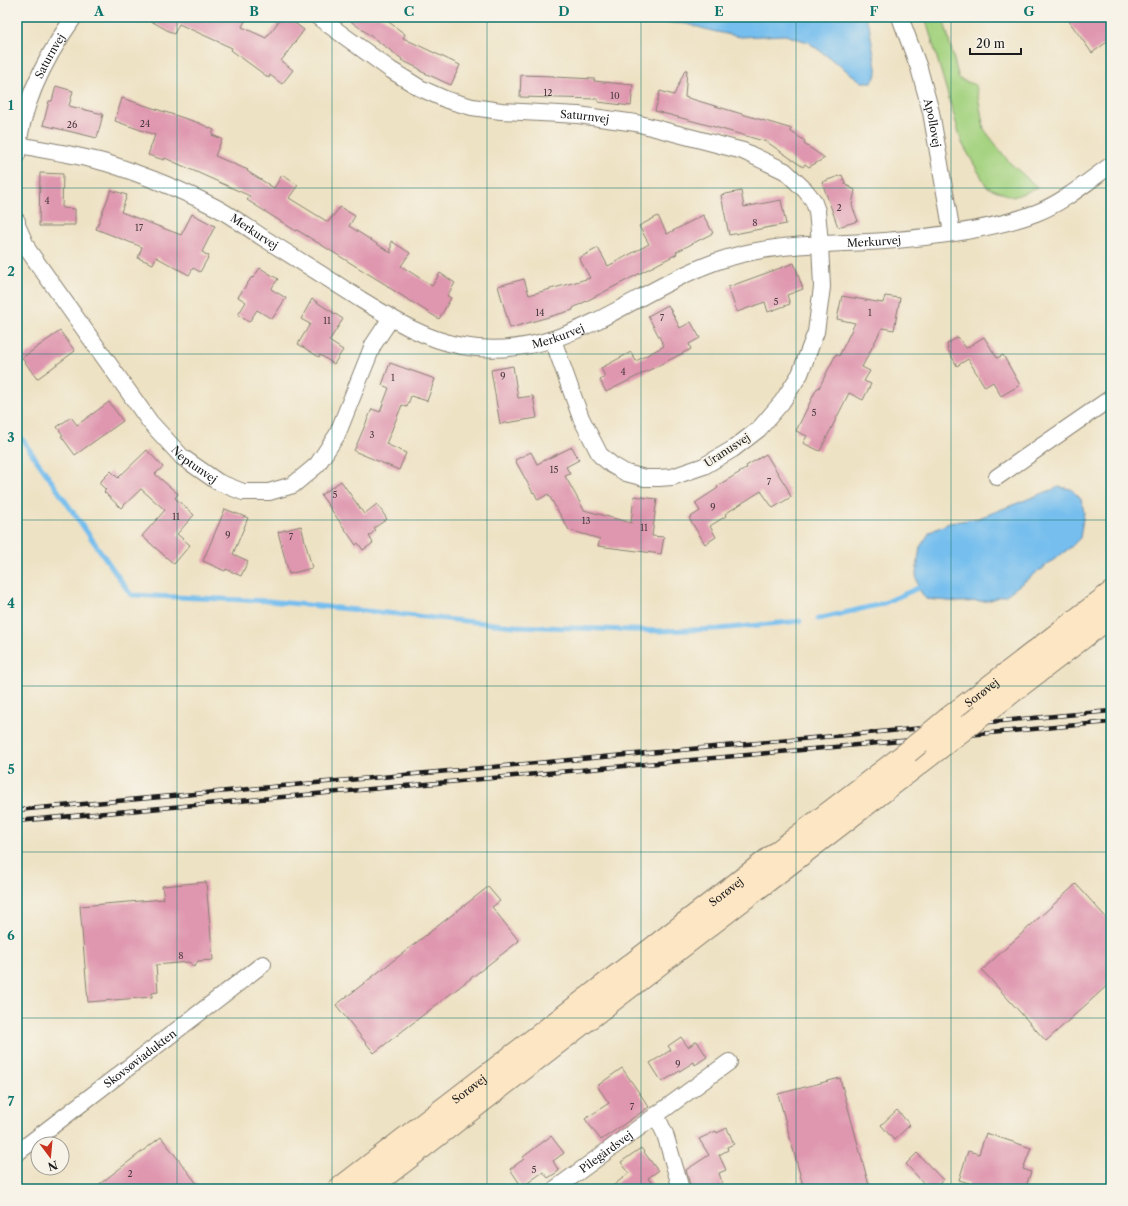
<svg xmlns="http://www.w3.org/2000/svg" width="1128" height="1206" viewBox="0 0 1128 1206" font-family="'Libre Caslon Text',serif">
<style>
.grass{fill:#a5d381;stroke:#60784e}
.water{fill:#75beee;stroke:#486d85}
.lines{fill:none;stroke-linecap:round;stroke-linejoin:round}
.stream{stroke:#75beee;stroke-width:5}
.building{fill:#df96af}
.street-casing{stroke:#857f70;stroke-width:18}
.secondary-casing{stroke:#857f70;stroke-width:24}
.street{stroke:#fff;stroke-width:16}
.secondary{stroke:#fce6c4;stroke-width:22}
.rail-casing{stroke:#1c1c1c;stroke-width:4.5}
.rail{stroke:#f7f3e8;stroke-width:3;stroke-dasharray:9;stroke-linecap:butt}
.secondary-bridge-casing{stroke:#857f70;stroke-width:24;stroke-linecap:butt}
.secondary-bridge{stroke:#fce6c4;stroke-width:22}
.grid{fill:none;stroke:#0f766e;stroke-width:1;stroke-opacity:0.55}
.labels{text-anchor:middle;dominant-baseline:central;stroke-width:4;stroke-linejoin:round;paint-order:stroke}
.number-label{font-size:9px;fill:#4d3a41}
.street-label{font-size:11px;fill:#1c1c1c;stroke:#f7f3e8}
.neatline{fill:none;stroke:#0f766e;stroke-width:1.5}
.grid-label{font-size:13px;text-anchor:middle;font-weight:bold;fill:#0f766e}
</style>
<rect width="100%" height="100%" fill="#f7f3e8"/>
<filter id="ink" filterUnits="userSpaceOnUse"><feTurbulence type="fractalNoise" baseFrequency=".025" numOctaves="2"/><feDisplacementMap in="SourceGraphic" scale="8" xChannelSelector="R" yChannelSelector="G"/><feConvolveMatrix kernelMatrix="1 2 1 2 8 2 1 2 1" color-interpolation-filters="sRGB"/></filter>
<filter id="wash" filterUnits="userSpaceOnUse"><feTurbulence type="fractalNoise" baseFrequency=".012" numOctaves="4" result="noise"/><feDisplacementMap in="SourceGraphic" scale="16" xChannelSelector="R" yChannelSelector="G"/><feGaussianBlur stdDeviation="0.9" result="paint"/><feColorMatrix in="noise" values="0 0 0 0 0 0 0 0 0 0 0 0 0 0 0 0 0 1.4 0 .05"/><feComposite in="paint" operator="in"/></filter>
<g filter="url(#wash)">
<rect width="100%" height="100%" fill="#eee2c4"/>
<path class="grass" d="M925,17H943L959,79L976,85L984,129L1009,162L1038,188L1013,197L987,187L962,143Z"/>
<path class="water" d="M605,17H865L869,25L877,74L872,82H862L808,42L785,35L741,37L712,31L687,24Z
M1059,487L1071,489L1081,499L1084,512L1080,538L1071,547L1006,595L987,601L959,602L926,599L918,588L916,574L920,547L930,532L949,523L979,518Z"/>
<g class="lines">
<path class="stream" d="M17,432L131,595L269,601L514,626L661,631L718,629L800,621
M818,619L882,604L918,588"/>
</g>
<g id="blocks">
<path class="building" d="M144,17H247L242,27L266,38L282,17H287L304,30L281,61L293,70L282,84L270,75L269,78L231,50L232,48L179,24L174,34Z
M345,17H382L405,34L403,38L460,65L451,85L420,71V69L401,60L402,59Z
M1066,17H1111V39L1092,53Z
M685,70H687L685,97L792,129L790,131L805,141L804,144L825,158L809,167L805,164L803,167L767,142L704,124L655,111L660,91L674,95Z
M521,75L554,76V77L595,79L594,81L633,85L631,106L598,102V99L520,97Z
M56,86L73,91L69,106L103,114L97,138L43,125L49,101H52Z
M122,98L199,123L214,130L212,135L222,139L215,156L248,170L247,171L274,188L282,175L298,185L289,198L328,222L340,207L355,216L349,226L391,253V241L410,253L401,266L432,286L440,273L455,283L447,296L451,298L439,319L388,287V288V286L297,230L296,231L247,200L250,196L165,158L164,160L148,155L155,135L115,121Z
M40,173L63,174L62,208L75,209V225H62V226H39Z
M842,175L846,185L855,190L852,205L858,221L838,227L822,182Z
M111,190L127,195L121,212L181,235L192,214L215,226L202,252L209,256L200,272L193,268L189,275L156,257L153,264L138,258L142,247L96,229Z
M741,191L744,207L781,200L786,224L729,235L721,195Z
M703,215L713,233L676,252L677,254L573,308V310L510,328L498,286L524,279L529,295L590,278L579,258L598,248L608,266L649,244L639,226L658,216L667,234Z
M794,263L803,289L787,295L790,304L768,312L765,302L737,312L728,287Z
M260,268L278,279L271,289L286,298L272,319L257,310L249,322L238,315L246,302L238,297L252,277L253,278Z
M842,296L883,303L885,296L900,298L894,330L882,328L862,367L870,371L864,381L871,384L863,400L849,393L820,451L803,443L807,436L796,431L817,388H819L836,354L839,356L855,323L837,319Z
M312,299L343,319L329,341L343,350L334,364L320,355L319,357L298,344L310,324L301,319Z
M668,305L680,328L691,322L700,338L689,344L691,349L606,392L600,380L605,377L601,368L631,352L636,361L664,346L648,316Z
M60,331L75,351L37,379L22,358Z
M958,337L966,348L984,337L997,358L1003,355L1020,385L1001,396L993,382L985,387L968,359L957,366L947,348H948L947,344Z
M390,363L435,379L427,401L411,396L407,407L402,405L386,444L406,453L399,470L354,451L372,409L380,412L389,388L382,385Z
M513,366L518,398L533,396L537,418L500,424L491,370Z
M109,402L123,421L75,455L61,436L63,435L57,427L71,417L77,425Z
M572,447L579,460L566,467L570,474L565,476L584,510L631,523L634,496L657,499L652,536L664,537L661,554L598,546L600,539L569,530L548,494L538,500L534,492L533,493L515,460L531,452L537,464Z
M147,450L163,467L155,474L178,494L175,498L194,515L177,534L190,545L174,564L142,536L165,510L141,489L121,508L104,492L106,490L99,483L111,471L118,478Z
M766,454L789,491H788L791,497L773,508L761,491L725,514L726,516L710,526L716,537L705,544L689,518L700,511L695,503L718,488L717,486L747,468L746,466Z
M341,481L364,514L377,504L387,519L374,528L376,530L369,536L373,543L363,550L358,543L356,545L321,495Z
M225,509L248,518L233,554L248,561L241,576L226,569L225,571L203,561Z
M301,526L312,568L289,574L278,532Z
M206,882L213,960L198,961L194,967L189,962L156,965L158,992L152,993V997L88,1002L80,906L164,899L162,886Z
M1076,884L1111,923V982L1046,1041L982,970Z
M488,887L500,901L492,907L519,941L374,1053L336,1005Z
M681,1037L688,1047L697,1041L707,1057L695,1065L694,1062L662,1082L650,1063L671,1050L668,1046Z
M622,1068L649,1107L601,1140L585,1119L609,1103L597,1086Z
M840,1078L870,1189H804L778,1094Z
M897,1110L910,1125L894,1140L881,1125Z
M727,1128L734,1144L727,1147L728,1150L719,1155L726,1170L719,1173L724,1189H691L686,1170L709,1155L699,1139L716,1131L717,1133Z
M986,1133L1031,1148L1023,1169L1031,1172L1025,1189H967L969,1183L959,1180L968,1151L979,1154Z
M551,1136L564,1153L553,1161L559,1171L548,1178L543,1172L522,1187L510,1169L524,1159L523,1157Z
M161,1137L201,1189H93Z
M641,1148L658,1171L648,1178L656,1189H609L629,1173L621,1162Z
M917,1153L943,1180L934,1189H929L906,1164Z"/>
</g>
</g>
<g filter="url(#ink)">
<use href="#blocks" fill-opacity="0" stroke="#857f70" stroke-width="1"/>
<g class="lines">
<defs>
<g id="street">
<path id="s1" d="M318,17L391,70L420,88L447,100L472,107L501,111L578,115L636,123L743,151L785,171L805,190L813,200L817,211L820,243L822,287L816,332L800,374L782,402L759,429L733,449L704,466L672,477L659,478H645L626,473L612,465L600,455L581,418L553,340"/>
<path id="s2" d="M900,17L919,68L931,112L952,233"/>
<path id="s3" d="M18,145C45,150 73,154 99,161C111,164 122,168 133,172C161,182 188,193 215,207C232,216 248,228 265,239C297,259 329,279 360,299C391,318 425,340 462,346C561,364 629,293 715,262C770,242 828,245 885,241C933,237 992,230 1036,213C1064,202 1087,182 1111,165"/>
<path id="s4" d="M17,155C21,104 45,58 74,17"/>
<path id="s5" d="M17,221V225L28,250L150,422L182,457L218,482L243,492H269L293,485L317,465L337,435L373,345L391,318"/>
<path d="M997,477L1111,398"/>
<path d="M656,1115L665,1134L681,1189"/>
<path id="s6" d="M17,1153L263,964"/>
<path id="s7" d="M555,1189L729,1062"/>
</g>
<g id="secondary">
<path d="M982,715L1111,616"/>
<path id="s8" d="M950,717L1111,593"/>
<path id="s9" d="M339,1189L908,752"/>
<path d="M368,1189L938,749"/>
</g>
</defs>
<use href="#street" class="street-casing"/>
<use href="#secondary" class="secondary-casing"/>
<use href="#street" class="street"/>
<use href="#secondary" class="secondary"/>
<defs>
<path id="rail" d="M17,810L1111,711
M17,821L1111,722"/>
</defs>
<use href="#rail" class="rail-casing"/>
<use href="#rail" class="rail"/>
<defs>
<path id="secondary-bridge" d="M938,749L982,715
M908,752L950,717"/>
</defs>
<use href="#secondary-bridge" class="secondary-bridge-casing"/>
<use href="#secondary-bridge" class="secondary-bridge"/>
</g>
</g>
<path class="grid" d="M177,17V1189M332,17V1189M487,17V1189M641,17V1189M796,17V1189M951,17V1189M17,188H1111M17,354H1111M17,520H1111M17,686H1111M17,852H1111M17,1018H1111"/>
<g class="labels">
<g class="number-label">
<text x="548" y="92">12</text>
<text x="615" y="95">10</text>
<text x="145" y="123">24</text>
<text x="72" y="124">26</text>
<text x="47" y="200">4</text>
<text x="839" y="207">2</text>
<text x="755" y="222">8</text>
<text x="139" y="227">17</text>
<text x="776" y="301">5</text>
<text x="540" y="312">14</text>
<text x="870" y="312">1</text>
<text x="662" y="317">7</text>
<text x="327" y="320">11</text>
<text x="623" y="371">4</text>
<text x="503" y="375">9</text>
<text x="393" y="377">1</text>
<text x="814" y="412">5</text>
<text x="372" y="434">3</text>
<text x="554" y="469">15</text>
<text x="769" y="481">7</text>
<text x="335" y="494">5</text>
<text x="713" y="506">9</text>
<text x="176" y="516">11</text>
<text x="586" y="520">13</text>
<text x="644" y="527">11</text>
<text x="228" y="534">9</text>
<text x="291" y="536">7</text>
<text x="181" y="955">8</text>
<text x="678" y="1063">9</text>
<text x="632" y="1106">7</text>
<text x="534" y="1169">5</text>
<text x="130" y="1173">2</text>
</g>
<g class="street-label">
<text stroke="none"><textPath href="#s4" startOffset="105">Saturnvej</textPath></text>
<text stroke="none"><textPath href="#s1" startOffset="293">Saturnvej</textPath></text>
<text stroke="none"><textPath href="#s2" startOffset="111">Apollovej</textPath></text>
<text stroke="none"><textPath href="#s3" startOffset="254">Merkurvej</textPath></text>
<text stroke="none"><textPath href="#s3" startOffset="925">Merkurvej</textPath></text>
<text stroke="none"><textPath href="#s3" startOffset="590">Merkurvej</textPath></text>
<text transform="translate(727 450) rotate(-33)">Uranusvej</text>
<text stroke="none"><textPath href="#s5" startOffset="304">Neptunvej</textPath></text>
<text stroke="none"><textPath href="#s8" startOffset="40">Sorøvej</textPath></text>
<text stroke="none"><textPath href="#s9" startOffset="488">Sorøvej</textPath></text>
<text stroke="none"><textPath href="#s6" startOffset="155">Skovsøviadukten</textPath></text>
<text stroke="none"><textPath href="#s9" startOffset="164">Sorøvej</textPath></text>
<text stroke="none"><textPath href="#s7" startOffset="63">Pilegårdsvej</textPath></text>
</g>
</g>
<rect width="1128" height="1206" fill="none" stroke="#f7f3e8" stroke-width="44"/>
<g transform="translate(50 1156) rotate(164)"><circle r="19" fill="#f7f3e8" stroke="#9f9d96"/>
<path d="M0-3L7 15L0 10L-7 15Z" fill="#c8321e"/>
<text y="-6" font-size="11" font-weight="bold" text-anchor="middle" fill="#1c1c1c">N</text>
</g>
<path d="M970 48v6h51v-6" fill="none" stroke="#1c1c1c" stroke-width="2"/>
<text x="976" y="48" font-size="12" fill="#1c1c1c" stroke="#f7f3e8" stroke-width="3" paint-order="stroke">20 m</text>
<rect x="22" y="22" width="1084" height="1162" class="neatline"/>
<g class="grid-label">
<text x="99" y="16">A</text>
<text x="254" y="16">B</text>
<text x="409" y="16">C</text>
<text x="564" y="16">D</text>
<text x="719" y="16">E</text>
<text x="874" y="16">F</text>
<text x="1029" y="16">G</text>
<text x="11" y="110">1</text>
<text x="11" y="276">2</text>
<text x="11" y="442">3</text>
<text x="11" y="608">4</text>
<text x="11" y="774">5</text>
<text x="11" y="940">6</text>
<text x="11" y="1106">7</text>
</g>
</svg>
